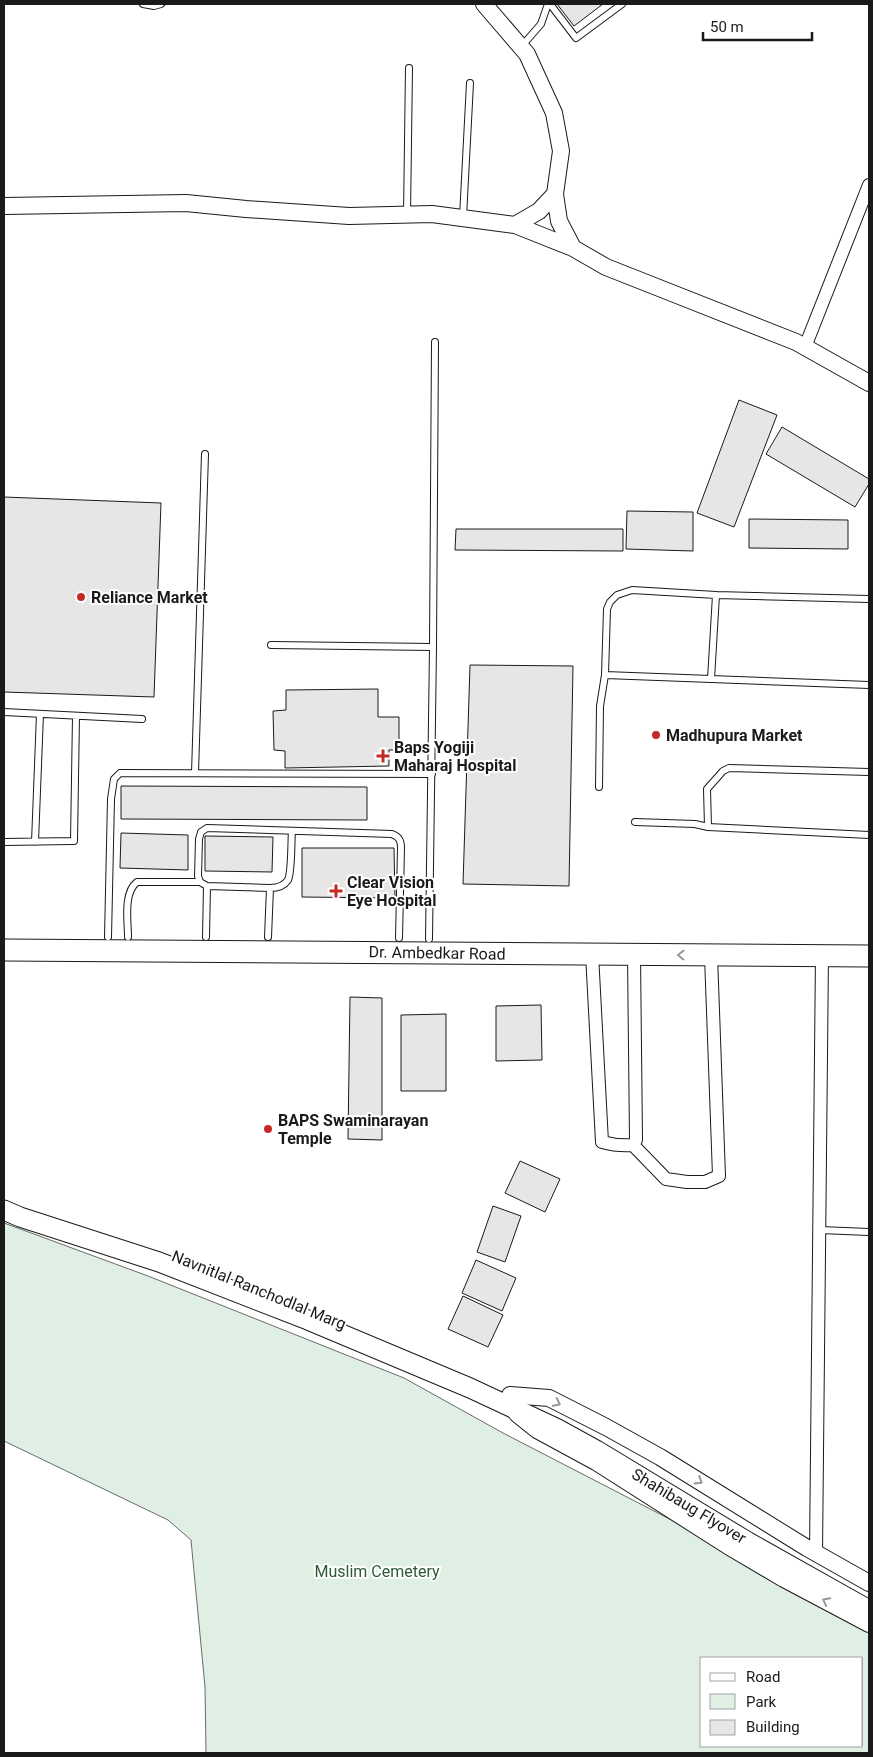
<svg xmlns="http://www.w3.org/2000/svg" width="873" height="1757" viewBox="0 0 873 1757" font-family="Roboto,sans-serif">
<style>
.green{fill:#e0efe3;stroke:#6a6a6a;fill-rule:evenodd}
.building{fill:#e6e6e6;stroke:#1a1a1a}
.lines{fill:none;stroke-linecap:round;stroke-linejoin:round}
.service-casing{stroke:#1a1a1a;stroke-width:8}
.minor-casing{stroke:#1a1a1a;stroke-width:14}
.tertiary-casing{stroke:#1a1a1a;stroke-width:18}
.secondary-casing{stroke:#1a1a1a;stroke-width:21}
.primary-casing{stroke:#1a1a1a;stroke-width:23}
.service{stroke:#fff;stroke-width:6}
.minor{stroke:#fff;stroke-width:12}
.tertiary{stroke:#fff;stroke-width:16}
.secondary{stroke:#fff;stroke-width:19}
.primary{stroke:#fff;stroke-width:21}
.oneway{stroke:#989898}
.poi-dot{fill:#c62828;stroke:#fff;stroke-width:2}
.labels{text-anchor:middle;dominant-baseline:central;stroke-width:4;stroke-linejoin:round;paint-order:stroke}
.poi-label{font-size:16px;font-weight:bold;fill:#1a1a1a;stroke:#fff;text-anchor:start}
.street-label{font-size:16px;fill:#1a1a1a;stroke:#fff}
.park-label{font-size:16px;fill:#2b5a34;stroke:#fff}
</style>
<rect width="100%" height="100%" fill="#fff"/>
<path class="green" d="M4,1223L148,1276L404,1378L503,1433L869,1622V1753H206L205,1687L191,1540L168,1520L4,1441ZM702,1658H862V1746H702Z"/>
<path class="building" d="M557,4H603L574,26Z
M739,400L777,415L734,527L697,513Z
M782,427L869,479V484L855,507L766,454Z
M4,497L161,503L154,697L4,692Z
M627,511L693,512V551L626,549Z
M749,519L848,520V549L749,548Z
M456,529H623V551L455,550Z
M470,665L573,666L569,886L463,884Z
M378,689V717H399V750H389V766L285,768V751L274,750L273,711L286,710V690Z
M121,786L367,787V820L121,819Z
M121,833L188,835V870L120,868Z
M205,836L273,837L272,872L205,871Z
M302,848H394L395,898L302,897Z
M350,997L382,998V1140L348,1139Z
M541,1005L542,1060L496,1061V1006Z
M446,1014V1091H401V1015Z
M520,1161L560,1179L545,1212L505,1193Z
M493,1206L521,1216L505,1262L477,1252Z
M476,1260L516,1278L502,1311L462,1293Z
M463,1296L503,1315L488,1347L448,1329Z"/>
<g class="lines">
<defs>
<path id="service" d="M143,4L154,6L161,4
M550,4L576,38L622,4
M521,47L541,24L548,4
M407,215L409,68
M463,217L470,83
M271,645L433,647L429,939
M433,647L435,342
M605,675L869,685
M711,679L716,595
M4,712L142,719
M869,772L729,768L723,771L707,789L708,827L869,835
M195,773L205,454
M599,787L600,706L605,675L607,609L610,602L617,595L632,590L716,595L869,599
M635,822L695,824L708,827
M292,831C291,841 292,871 288,880C284,886 277,888 270,888L207,886L200,882L198,876L199,839L201,832L207,828L392,834C399,837 401,840 401,848L399,938
M4,842L74,841L76,716
M35,842L40,714
M108,937L111,799L114,779L120,773L432,774
M128,937C128,921 123,893 137,882H200
M206,937L207,886
M268,937L270,888
M820,1230L869,1232"/>
<path id="minor" d="M805,347L869,185
M592,954L602,1142C613,1145 622,1146 633,1145L636,1140L634,955
M633,1145L666,1179L687,1182H705L719,1176L711,956
M816,1553L822,955"/>
<path id="tertiary" d="M484,4L527,54L554,113L561,151L555,194L559,221L573,248L606,267L796,342L869,383
M4,206L186,203L246,209L349,216L432,214L515,225L573,248
M515,225L539,211L555,194
M510,1395L549,1398L606,1427L660,1457L807,1548L869,1583
M517,1414L537,1430L596,1462L728,1546L784,1579L869,1624"/>
<path id="secondary" d="M4,1210L20,1217L159,1262L308,1320L470,1388L556,1428L596,1450L748,1542L869,1610"/>
<path id="primary" d="M4,950L869,956"/>
</defs>
<use href="#service" class="service-casing"/>
<use href="#minor" class="minor-casing"/>
<use href="#tertiary" class="tertiary-casing"/>
<use href="#secondary" class="secondary-casing"/>
<use href="#primary" class="primary-casing"/>
<use href="#service" class="service"/>
<use href="#minor" class="minor"/>
<use href="#tertiary" class="tertiary"/>
<use href="#secondary" class="secondary"/>
<use href="#primary" class="primary"/>
</g>
<defs><path id="oneway-chevron" d="M-2-3.5L2.5 0L-2 3.5" fill="none" stroke-width="1.6" stroke-linecap="round" stroke-linejoin="round" transform="scale(1.25)"/></defs>
<g class="oneway">
<use href="#oneway-chevron" transform="translate(681 955) rotate(-179)"/>
<use href="#oneway-chevron" transform="translate(557 1403) rotate(27)"/>
<use href="#oneway-chevron" transform="translate(699 1481) rotate(32)"/>
<use href="#oneway-chevron" transform="translate(826 1601) rotate(-152)"/>
</g>
<g class="poi-dot">
<circle cx="81" cy="597" r="5"/>
<circle cx="656" cy="735" r="5"/>
<path d="M380.5 748.5h5v5h5v5h-5v5h-5v-5h-5v-5h5z"/>
<path d="M333.5 883.5h5v5h5v5h-5v5h-5v-5h-5v-5h5z"/>
<circle cx="268" cy="1129" r="5"/>
</g>
<g class="labels">
<g class="poi-label">
<text x="91" y="597">Reliance Market</text>
<text x="666" y="735">Madhupura Market</text>
<text x="394" y="747">Baps Yogiji<tspan x="394" dy="18">Maharaj Hospital</tspan></text>
<text x="347" y="882">Clear Vision<tspan x="347" dy="18">Eye Hospital</tspan></text>
<text x="278" y="1120">BAPS Swaminarayan<tspan x="278" dy="18">Temple</tspan></text>
</g>
<g class="street-label">
<text transform="translate(437 953) rotate(1)">Dr. Ambedkar Road</text>
<text transform="translate(259 1290) rotate(22)">Navnitlal Ranchodlal Marg</text>
<text transform="translate(689 1506) rotate(31)">Shahibaug Flyover</text>
</g>
<g class="park-label">
<text x="377" y="1571">Muslim Cemetery</text>
</g>
</g>
<rect width="873" height="1757" fill="none" stroke="#1a1a1a" stroke-width="10"/>
<rect x="700" y="1657" width="162" height="90" fill="#ffffff" stroke="#a3a3a3"/>
<rect x="710" y="1673" width="25" height="8" fill="#ffffff" stroke="#a3a3a3"/>
<text x="746" y="1682" font-size="15" fill="#1a1a1a">Road</text>
<rect x="710" y="1694" width="25" height="15" fill="#e0efe3" stroke="#a3a3a3"/>
<text x="746" y="1707" font-size="15" fill="#1a1a1a">Park</text>
<rect x="710" y="1720" width="25" height="15" fill="#e6e6e6" stroke="#a3a3a3"/>
<text x="746" y="1732" font-size="15" fill="#1a1a1a">Building</text>
<path d="M703 32v8h109v-8" fill="none" stroke="#1a1a1a" stroke-width="2.5"/>
<text x="710" y="32" font-size="15" fill="#1a1a1a" stroke="#ffffff" stroke-width="4" paint-order="stroke">50 m</text>
</svg>
